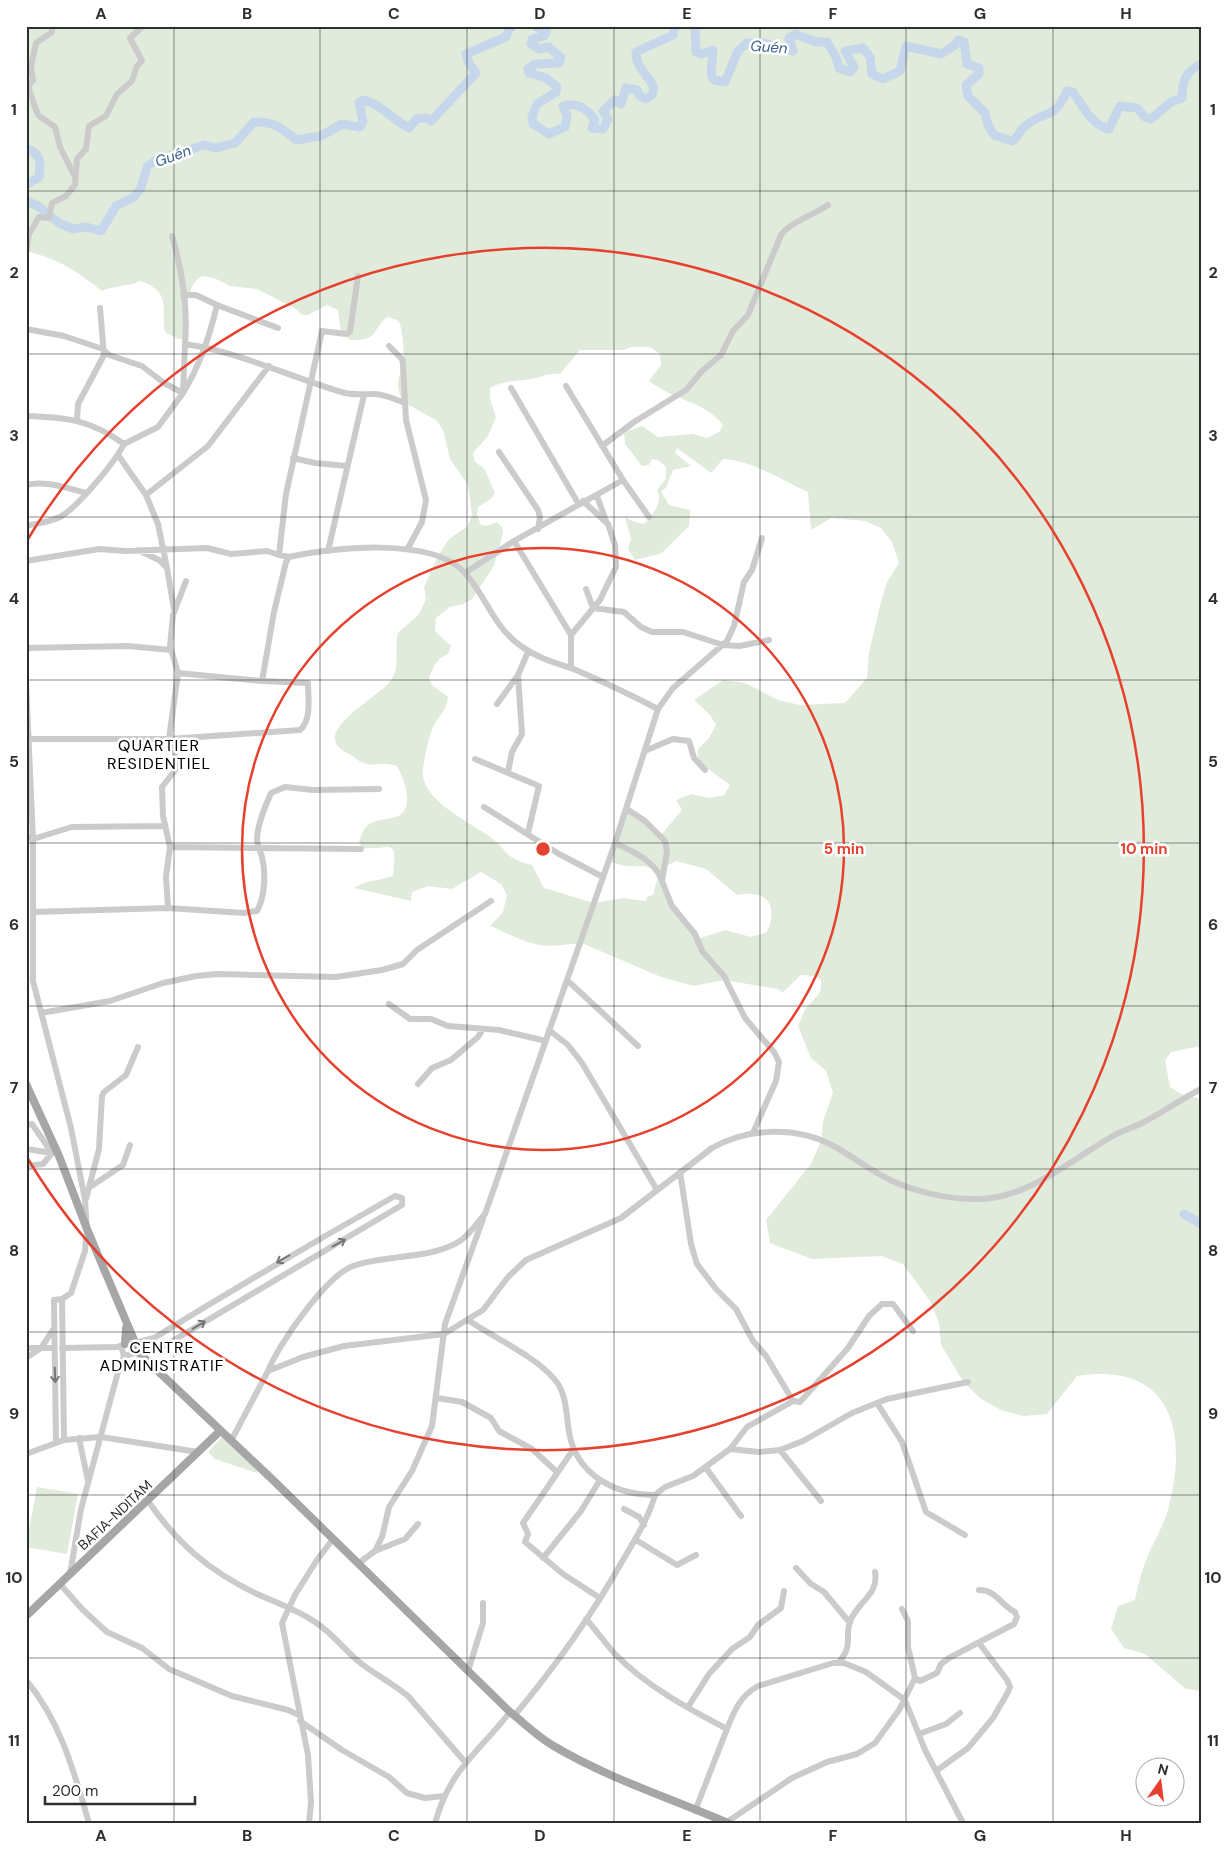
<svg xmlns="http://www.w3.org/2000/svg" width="1227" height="1849" viewBox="0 0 1227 1849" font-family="'DM Sans',sans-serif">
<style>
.green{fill:#e1ebdb;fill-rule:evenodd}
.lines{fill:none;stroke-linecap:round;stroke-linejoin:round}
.river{stroke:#c7d7eb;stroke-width:9}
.minor{stroke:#cbcbcb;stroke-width:6}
.major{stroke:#a6a6a6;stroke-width:8}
.oneway{stroke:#757575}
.grid{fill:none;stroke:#2e2e2e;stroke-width:1;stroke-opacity:0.55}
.ring{fill:none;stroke:#e6412f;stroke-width:2.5}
.labels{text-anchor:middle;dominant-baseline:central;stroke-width:5;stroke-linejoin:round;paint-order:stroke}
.street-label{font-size:14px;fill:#2e2e2e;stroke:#fff}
.water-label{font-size:15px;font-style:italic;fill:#3b6190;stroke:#fff}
.quarter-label{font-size:16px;letter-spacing:1px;fill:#000;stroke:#fff}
.centre{fill:#e6412f;stroke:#fff;stroke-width:2.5}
.ring-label{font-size:15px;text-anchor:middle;font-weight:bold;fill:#e6412f;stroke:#fff;stroke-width:5;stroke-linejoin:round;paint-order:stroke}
.neatline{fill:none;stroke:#2e2e2e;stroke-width:2}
.grid-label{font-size:16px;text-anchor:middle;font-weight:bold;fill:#2e2e2e}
</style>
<rect width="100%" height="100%" fill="#fff"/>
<path class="green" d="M26,26H1201V1046L1171,1052L1165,1061L1170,1087L1183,1095L1201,1099V1691L1186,1689L1145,1654L1124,1648L1111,1629L1118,1606L1135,1600C1138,1584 1142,1570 1148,1555C1154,1542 1162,1528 1167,1513C1189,1436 1175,1361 1077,1376L1047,1414L1023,1416L1001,1410L981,1399L964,1383L941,1345L939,1323L930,1301L903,1264L882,1256L812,1259L770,1243L766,1220L811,1164L821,1141L823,1121L833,1093L826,1071L811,1058L798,1026C801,1020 803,1012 807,1007C816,997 822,995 821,980L814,976L801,975L782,993L778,989L724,980L694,986L661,977L584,944C572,943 561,946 549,946C528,945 509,934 490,926L503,912L507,895L501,884L481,872L452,889L429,886L412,892L411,901L354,888C365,880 380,881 393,876C397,835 392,850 363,848L359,843C361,836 364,826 371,823C379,819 389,820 398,816C415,809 404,778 397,766C383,761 375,767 364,763C360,762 357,759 354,757C348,753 339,750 336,743C326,723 383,694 392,679C400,666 394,647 398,633L419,614L426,599L424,587L438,556L449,539L468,526L472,515L468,485L450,459L443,430L437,421L404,402C392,386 402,372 404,356C404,350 402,323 398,321C396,319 390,318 387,317C370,332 380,340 350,340L341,333L338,310L327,305L308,315H302L296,309L257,289L230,286L214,278L202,276C184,285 186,321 185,338L179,339L165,332C161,307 172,292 140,281C127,287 115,285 102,291C77,271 58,259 27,251ZM631,347H650L660,354L661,365L649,381C674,401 703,400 723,425L719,432L707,438L693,434L658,437L642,426L624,432L625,444L642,466L649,465L652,459L658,460L666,467V479L657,490C663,503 653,515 644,524L635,522L625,517L631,539L628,549L635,560L662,553L689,526L690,510L669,505L661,491L666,488L673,470L691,466L675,453L677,448L711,473L723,459C754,461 779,479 808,492L811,530L831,518L865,521L881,528L892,542L899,563L887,582L881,602L869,652L867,678L845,703L800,705L778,700L745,683L723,680L694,700L710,715L716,725L709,738L698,749L697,766L707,768L730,785L724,795L709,798L691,794L676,800L682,810L661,835L627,808L608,861C615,863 622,866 628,866C642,867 648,864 659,873L653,895L648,896L645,901L623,898L594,903L544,888L532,865C502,858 510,851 489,836C470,822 418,799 423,768C425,756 428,739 433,727C438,716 447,711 448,697L432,685L429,679C433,667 436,659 448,654L451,646L435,631L436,618L450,607L463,604L472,599L494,566L503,533L502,527L497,522L486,526L481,525L477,515L478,507L491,499L495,493L484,468L475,462L473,453L488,436L496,417L490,399V388C505,380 521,381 537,378C547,375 548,373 560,374L580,350H624ZM676,861L706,869L737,895C766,889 779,904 767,932L751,937L725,930L698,939C680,918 658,895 666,866Z
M223,1436L259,1469L257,1473L215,1459L208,1452Z
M37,1487L78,1494L67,1554L26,1547Z"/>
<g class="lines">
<path class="river" d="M535,26L546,32L544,36L532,39L531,44L540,49L549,47L561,58L559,63L535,64L528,69L529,73L546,78L557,87L556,92L537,104L532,117L533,124L549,134L565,127L567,116L563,106C576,102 587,108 595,120L592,128L603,129L608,119L603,111L615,100L621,104L626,88L637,90L640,96L646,99L652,95L654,88C649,75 635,67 636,52L673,35L675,26
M695,26L696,52L701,54L713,50L711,74L714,80L725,82L738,51L747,43H765L793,51L789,38L795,34L816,42H827L836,57L839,68L850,72L854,67L845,51L863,48L870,57L872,74L883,79L900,71L906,46L941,54L955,45L958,40L964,42L967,64L979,68V74L966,85L968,96L985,113L988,125L994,135L1012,141C1019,137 1019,131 1025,126C1046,109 1054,121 1067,91L1073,92C1082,105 1092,126 1109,129L1120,106L1137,108L1145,117L1151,119L1171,102L1182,98C1182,83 1185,71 1201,64
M26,149C41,152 41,164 39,177L26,185
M26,201L38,206L59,223L73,229L86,227L101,231L116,206L134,197L141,188L147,167L156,160L204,145L216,148L235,143L254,122C273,121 282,128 296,140L321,136L342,124L360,127L363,122L359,102L363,100C382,104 392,120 409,128L417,119L426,118L431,121L476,73L469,63L466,54L506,37L509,29L513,26
M1184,1214L1201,1224"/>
<path class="minor" d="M52,26V32L36,43L31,67L33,80L28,87L38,115L55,127L60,147L75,177
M172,236C182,270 188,308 185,344
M26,253L29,234L39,217L49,218L52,203L66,196L75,185L77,159L86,149L89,126L106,116L117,94L132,81L137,66L142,61L130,38L143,26
M183,295H196L217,305
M278,328L217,305C210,335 199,367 183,393L185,344C240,352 292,378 345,393C355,395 362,394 372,394C382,393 395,399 405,403
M26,329L64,336L103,349L109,355L142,366L164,383L183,393L158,427L124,444
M389,346L402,359L403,364L406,420L426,500L422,522L408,548
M511,388L578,503
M26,416C66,417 91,420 124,444C115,462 77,508 60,517C50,522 38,523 26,526
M77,421L78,404L104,355L100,308
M602,446L634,422L686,390L702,371L721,355L733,331L748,315L781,235C790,222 814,215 828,205
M499,452L538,510L540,517L538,529
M118,455L146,495L208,446L269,366
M293,458L315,463L347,466
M623,480L649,517
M26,485C46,480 66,488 86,493
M146,495L158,524L167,568
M597,496L606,521
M514,541L571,635
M138,550L159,560L167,568L174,609
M328,551L364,395
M289,557L279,555L286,494L322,331L346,334L350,332L358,276
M26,561L99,549L125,551L207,548L231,554L267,551L279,555
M465,573L514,541L623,480L566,386
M586,589L593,608L624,612L641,627L652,632H683L723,645L740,646L769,640
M26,648L127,646L171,650
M571,668V635L600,600L616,567L615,545L608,524L583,501
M178,673L170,646L173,615L186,581
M26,683L33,839V981L71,1128L85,1200L87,1229L85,1251L71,1293L62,1299L54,1300L56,1443
M497,704L518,675L528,652
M658,709L673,688L727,641L734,626L744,582L752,570L762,538
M26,739H169L178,673L262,681L274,612L286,562L289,557C332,547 432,537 464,572C486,595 493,627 521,646C537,658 557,663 576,670C604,682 631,695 658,709L615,843L485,1214C477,1223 470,1234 460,1241C430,1260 385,1254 353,1266C326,1276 278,1345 268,1371
M169,739L300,730C312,720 308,697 308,683L262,681
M647,750L673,739L689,741L694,758L705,770
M475,759L539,786L528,833
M508,772L512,752L522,734L518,675
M484,807L559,854L603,877
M627,809L645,821L665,841L667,851L662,881L672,906L695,934L702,951L724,976L745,1018L774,1052L779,1062L776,1081L753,1133
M26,836L33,839L72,827L164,826
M615,843C633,852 652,859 661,878
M170,847L163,816L162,787L176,769L174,739
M168,908L166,877L170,847L361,849
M33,912L168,908L244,913L257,911C265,897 266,873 262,857C260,850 257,846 257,838C258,823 265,807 271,793L285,787L313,790L379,789
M567,980L638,1046
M389,1004L410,1019H431L448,1026L499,1030L546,1041
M41,1013L110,1001L163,983L196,976L217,974L336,977L382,970L403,964L417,950L491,901
M549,1030L568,1045L582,1063L657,1190
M418,1084L432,1068L451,1060L478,1037L483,1029
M26,1125L32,1124L52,1153L43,1164L26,1166
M26,1149L53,1153
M680,1172L691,1244L697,1264L716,1289L736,1309L753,1341L766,1356L793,1401L747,1427L730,1449
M90,1187L123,1165L130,1145
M86,1199L99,1149L102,1096L104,1092L126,1075L138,1047
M62,1299L64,1440
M468,1320C494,1338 536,1356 556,1381C567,1395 566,1415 569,1432C576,1474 614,1495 655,1495C648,1519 636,1538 623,1560C592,1615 555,1667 514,1716
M26,1348H54
M62,1348L117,1347L130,1342L135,1343L154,1338C234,1289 314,1242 395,1196L402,1198V1205L164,1346L140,1354L135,1353L124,1356
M26,1358L41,1348L53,1330
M437,1398L462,1402L491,1418L499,1431L532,1449L557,1472
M793,1401L800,1402L848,1348L869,1316L882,1304H893L913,1331
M877,1403L902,1442L926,1512L965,1535
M79,1438L88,1481
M231,1441L268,1371L303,1357L344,1346L444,1334L483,1310L508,1277L526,1260L621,1218L712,1148C747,1128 795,1126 832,1145C852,1156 870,1170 890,1180C916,1192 950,1200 979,1199C1028,1198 1070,1161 1111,1137C1121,1131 1132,1128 1142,1123C1162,1113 1181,1099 1201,1089
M573,1450L523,1523L528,1534L525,1542L563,1574L600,1598
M780,1450L821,1501
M26,1454L64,1440L101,1437L198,1452
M706,1468L741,1516
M655,1495L665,1487L693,1476L730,1449L759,1452L780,1450L803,1441L852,1413L887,1399L968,1382
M148,1501C178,1544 209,1571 257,1594C277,1603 297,1610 315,1622C332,1633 343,1648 358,1661C374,1674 392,1683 408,1696L465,1762
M624,1509L639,1517L644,1525
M636,1540L677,1565L696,1555
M375,1551L405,1539L418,1524
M543,1558L581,1511L600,1480
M359,1563L375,1551L382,1537L389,1507L412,1471L432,1426L445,1324L483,1219
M796,1568L811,1584L824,1592L850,1623
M70,1574L81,1509L118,1372L124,1356L121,1346
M60,1584L82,1609L107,1632L142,1648L169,1669L232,1696L288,1710L299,1715
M586,1619C596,1630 605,1643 615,1654C646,1686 689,1709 727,1729L695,1811
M839,1662C855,1643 843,1637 851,1619C860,1600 879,1594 875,1572
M468,1671L483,1623V1603
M915,1678L920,1681L937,1673L941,1664L949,1658L1014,1624L1017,1617L1015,1612C1002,1606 995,1589 979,1590
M26,1680C61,1722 74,1772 89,1823
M688,1707L709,1674L732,1649L750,1637L758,1625L781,1608L784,1591
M300,1721L342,1750L389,1777L407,1793L425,1798L444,1796
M727,1729C734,1711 740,1696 758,1686L833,1663H844L866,1672L905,1700L925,1750L963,1823
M919,1734L946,1724L960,1713
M936,1771L968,1748L993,1718L1008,1692L1010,1687L1007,1680L979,1643
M727,1822L792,1778L827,1762L857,1754L875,1743L899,1710L915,1678L908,1647V1621L902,1609
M309,1823L311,1803L308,1755L282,1623L295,1595L317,1560L333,1539
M435,1823C450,1769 478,1753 510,1712"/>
<path class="major" d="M26,1084L59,1156L87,1229L140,1354L275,1482L510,1712C524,1723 537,1736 552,1745C607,1778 670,1798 728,1823
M125,1344L126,1328
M26,1616L220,1431"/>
</g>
<defs><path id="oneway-shaft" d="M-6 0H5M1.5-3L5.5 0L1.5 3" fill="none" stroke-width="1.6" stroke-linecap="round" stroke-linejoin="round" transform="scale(1.25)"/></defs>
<g class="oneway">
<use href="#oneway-shaft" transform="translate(339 1243) rotate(-29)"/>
<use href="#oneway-shaft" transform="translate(283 1259) rotate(150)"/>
<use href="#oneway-shaft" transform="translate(199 1325) rotate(-31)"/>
<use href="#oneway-shaft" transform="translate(55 1375) rotate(88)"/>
</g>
<path class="grid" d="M174,26V1823M320,26V1823M467,26V1823M614,26V1823M760,26V1823M906,26V1823M1053,26V1823M26,191H1201M26,354H1201M26,517H1201M26,680H1201M26,843H1201M26,1006H1201M26,1169H1201M26,1332H1201M26,1495H1201M26,1658H1201"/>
<g class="ring">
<circle cx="543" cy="849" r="301"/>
<path d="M28 539A601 601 0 1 1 28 1159"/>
</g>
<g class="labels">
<g class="street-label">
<text transform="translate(115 1515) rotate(-43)">BAFIA-NDITAM</text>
</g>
<g class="water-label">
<text transform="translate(769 47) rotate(4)">Guén</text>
<text transform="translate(173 156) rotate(-20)">Guén</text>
</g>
<g class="quarter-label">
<text x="159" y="745">QUARTIER<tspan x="159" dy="18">RESIDENTIEL</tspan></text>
<text x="162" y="1347">CENTRE<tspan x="162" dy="18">ADMINISTRATIF</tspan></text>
</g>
</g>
<circle cx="543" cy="849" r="8" class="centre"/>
<g class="ring-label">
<text x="844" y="854">5 min</text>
<text x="1144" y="854">10 min</text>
</g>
<rect width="1227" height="1849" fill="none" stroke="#ffffff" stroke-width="55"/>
<g transform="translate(1160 1782) rotate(14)"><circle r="24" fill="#ffffff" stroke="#ababab"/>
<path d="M0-4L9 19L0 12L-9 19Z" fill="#e6412f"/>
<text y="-8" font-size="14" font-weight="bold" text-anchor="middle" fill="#2e2e2e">N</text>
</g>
<path d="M45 1796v8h150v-8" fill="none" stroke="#2e2e2e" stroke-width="2.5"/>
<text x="52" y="1796" font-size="15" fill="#2e2e2e" stroke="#ffffff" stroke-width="4" paint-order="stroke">200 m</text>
<rect x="28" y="28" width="1172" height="1794" class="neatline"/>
<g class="grid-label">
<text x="101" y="19">A</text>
<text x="247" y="19">B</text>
<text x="394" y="19">C</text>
<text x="540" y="19">D</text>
<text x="687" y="19">E</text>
<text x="833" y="19">F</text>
<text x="980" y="19">G</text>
<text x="1126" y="19">H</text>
<text x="14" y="115">1</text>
<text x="1213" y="115">1</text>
<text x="14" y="278">2</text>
<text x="1213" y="278">2</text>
<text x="14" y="441">3</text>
<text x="1213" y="441">3</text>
<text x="14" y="604">4</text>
<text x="1213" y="604">4</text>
<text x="14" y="767">5</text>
<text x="1213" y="767">5</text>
<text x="14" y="930">6</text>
<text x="1213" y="930">6</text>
<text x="14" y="1093">7</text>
<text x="1213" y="1093">7</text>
<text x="14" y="1256">8</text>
<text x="1213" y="1256">8</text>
<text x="14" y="1419">9</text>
<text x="1213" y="1419">9</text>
<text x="14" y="1583">10</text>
<text x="1213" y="1583">10</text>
<text x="14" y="1746">11</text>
<text x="1213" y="1746">11</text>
<text x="101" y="1841">A</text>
<text x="247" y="1841">B</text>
<text x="394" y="1841">C</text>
<text x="540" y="1841">D</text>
<text x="687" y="1841">E</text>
<text x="833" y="1841">F</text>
<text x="980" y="1841">G</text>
<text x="1126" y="1841">H</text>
</g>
</svg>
